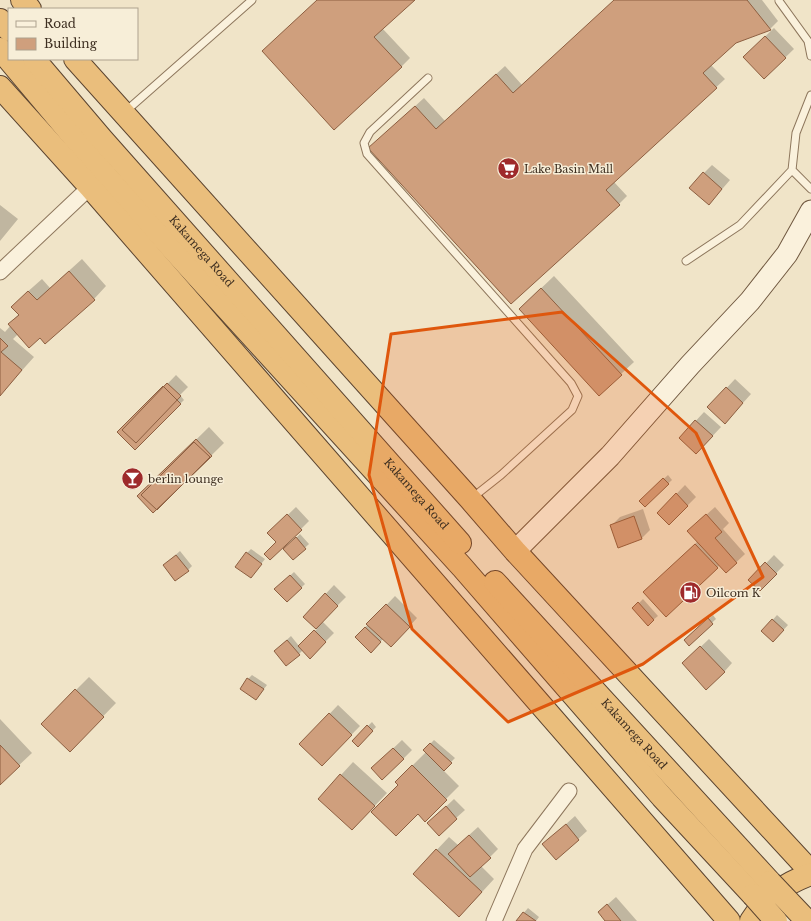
<svg xmlns="http://www.w3.org/2000/svg" width="811" height="921" viewBox="0 0 811 921" font-family="'Libre Baskerville',serif">
<style>
.shadow{fill:#0003}
.building{fill:#cf9f7d;stroke:#8d5f41}
.lines{fill:none;stroke-linecap:round;stroke-linejoin:round}
.service-casing{stroke:#8d765c;stroke-width:9}
.minor-casing{stroke:#8d765c;stroke-width:17}
.secondary-casing{stroke:#6f573f;stroke-width:23}
.trunk-casing{stroke:#5b4430;stroke-width:24}
.service{stroke:#faf1dc;stroke-width:7}
.minor{stroke:#faf1dc;stroke-width:15}
.secondary{stroke:#faf1dc;stroke-width:21}
.trunk{stroke:#eabe7c;stroke-width:22}
.trunk-bridge-casing{stroke:#5b4430;stroke-width:24;stroke-linecap:butt}
.trunk-bridge{stroke:#eabe7c;stroke-width:22}
.marked{fill:#df570d;fill-opacity:0.2;stroke:#df570d;stroke-width:3;stroke-linejoin:round}
.labels{text-anchor:middle;dominant-baseline:central;stroke-width:3;stroke-linejoin:round;paint-order:stroke}
.poi-label{font-size:11px;fill:#3d2e20;stroke:#f7eed8;text-anchor:start}
.street-label{font-size:11px;fill:#3d2e20;stroke:#f7eed8}
</style>
<rect width="100%" height="100%" fill="#f0e4c8"/>
<path class="shadow" d="M318,0H413L382,28L410,58L401,67L263,51Z
M615,0H762L778,21L770,29L736,42L711,65L725,79L614,182L627,196L619,204L378,140L424,98L445,121L505,66L522,85Z
M774,28L794,49L764,78L744,57Z
M712,165L730,180L717,195L704,173Z
M0,205L18,219L0,241Z
M82,259L106,286L94,299L40,337L18,334L13,339L34,357L0,395V328L5,332L11,325L9,324L19,314L25,294L42,279L50,288Z
M554,276L634,362L621,374L533,296Z
M176,375L188,387L180,395L184,400L135,449L152,400Z
M735,379L751,394L733,414L709,407Z
M704,412L721,427L705,444L680,438Z
M209,427L224,443L157,509L151,484Z
M668,475L672,480L645,506L640,501Z
M685,485L696,497L669,524L658,513Z
M296,507L309,521L301,529L277,542L269,533Z
M715,507L729,523L723,529L745,554L726,572L720,565L666,616L657,580L698,541L697,523Z
M643,509L650,530L642,538L619,547L611,526L620,517Z
M300,534L309,544L293,559L289,545Z
M251,549L265,559L251,577L247,553Z
M180,551L192,566L188,570L164,565Z
M774,555L784,565L760,590L750,580Z
M294,572L305,584L287,601L276,589Z
M334,585L346,597L322,621L334,633L310,657L303,650L299,654L279,647L291,636L299,646L317,629L304,617Z
M395,596L417,618L399,638L383,639L371,651L356,637Z
M643,599L658,616L648,624L634,608Z
M713,615L716,619L689,644V636Z
M777,615L788,625L777,637L763,631Z
M709,639L732,663L724,672L692,655Z
M252,675L267,685L256,699L248,679Z
M89,677L116,703L82,738L42,724Z
M338,705L360,726L322,765L301,744Z
M0,719L32,753L0,783Z
M372,722L376,727L358,745L353,741Z
M402,740L412,750L403,759L381,760Z
M434,740L455,758L444,769L441,766L440,767L459,786L425,820L396,782L426,752L424,750Z
M353,762L387,793L365,816L341,775Z
M454,799L465,810L456,818L437,815Z
M575,816L587,831L556,859L544,844Z
M478,827L498,849L481,866L494,879L472,903L414,874L449,837L458,845Z
M616,897L637,921H606L599,912Z
M528,908L539,917L536,921H517Z"/>
<path class="building" d="M317,0H415L374,37L402,67L334,130L262,51Z
M614,0H747L771,30L736,43L703,73L717,88L606,190L620,205L511,304L368,148L415,106L436,129L496,74L513,93Z
M765,36L786,58L764,79L743,57Z
M703,172L722,189L709,205L689,188Z
M69,271L95,300L45,344L40,338L29,348L8,324L19,315L11,307L28,291L37,300Z
M541,288L622,375L599,396L519,309Z
M0,338L8,346L1,352L22,370L0,396Z
M167,383L181,396L136,443L122,430Z
M163,386L181,404L135,450L117,432Z
M726,387L743,403L725,424L707,407Z
M695,420L713,436L696,454L679,438Z
M196,439L212,456L153,513L137,496Z
M194,442L210,457L157,510L141,495Z
M663,478L669,484L645,507L639,501Z
M676,493L688,506L669,525L657,513Z
M287,514L302,530L270,560L264,554L276,542L267,533Z
M706,514L722,532L715,538L737,563L726,573L687,531Z
M634,516L642,539L618,548L610,525Z
M296,537L306,549L293,560L283,549Z
M695,544L718,568L666,617L643,592Z
M246,552L262,564L251,578L235,567Z
M176,555L189,571L175,581L163,565Z
M765,562L777,574L760,591L748,580Z
M290,575L302,588L287,602L274,589Z
M325,593L338,606L316,629L303,617Z
M638,602L654,620L648,626L632,608Z
M386,604L410,627L391,647L366,624Z
M708,618L713,624L689,646L684,640Z
M772,619L784,630L773,642L761,631Z
M365,627L381,642L371,653L355,637Z
M314,630L326,642L310,659L298,646Z
M287,640L300,655L286,666L274,651Z
M700,646L725,672L706,690L682,663Z
M247,678L264,689L256,700L240,689Z
M75,689L104,717L70,752L41,724Z
M329,713L352,735L322,766L299,744Z
M367,725L373,731L358,747L352,741Z
M430,743L452,763L444,771L423,750Z
M0,745L20,766L0,785Z
M393,748L404,759L382,780L371,768Z
M412,765L447,800L425,822L418,814L396,836L371,812L398,785L395,782Z
M340,774L375,806L352,830L318,799Z
M446,806L457,819L439,836L427,823Z
M566,824L579,840L556,860L542,844Z
M469,835L491,858L470,877L448,854Z
M436,849L482,892L459,917L413,874Z
M607,904L621,921H605L598,912Z
M523,912L536,921H516Z"/>
<g class="lines">
<defs>
<path id="service" d="M779,1L808,41L811,56
M428,78L370,132L364,143L367,154L571,383L578,396L572,410L501,475L472,498
M811,95L796,133L792,170L811,189
M126,111L252,0
M686,261L740,225L792,170"/>
<path id="minor" d="M0,272L90,187
M494,921L525,849L569,791"/>
<path id="secondary" d="M515,551L610,456L690,365L750,301L787,254L811,211"/>
<g id="trunk">
<path d="M22,0L30,9"/>
<path d="M0,20L9,30"/>
<path d="M0,49L108,178L462,567L662,797L753,895"/>
<path id="s1" d="M34,59L102,139L460,543"/>
<path d="M75,59L470,499L515,551L811,872"/>
<path d="M0,87L90,187L729,921"/>
<path id="s2" d="M495,582L770,882"/>
<path d="M751,921C767,896 784,884 811,874"/>
</g>
</defs>
<use href="#service" class="service-casing"/>
<use href="#minor" class="minor-casing"/>
<use href="#secondary" class="secondary-casing"/>
<use href="#trunk" class="trunk-casing"/>
<use href="#service" class="service"/>
<use href="#minor" class="minor"/>
<use href="#secondary" class="secondary"/>
<use href="#trunk" class="trunk"/>
<defs>
<path id="trunk-bridge" d="M770,882L807,921
M753,895L776,921"/>
</defs>
<use href="#trunk-bridge" class="trunk-bridge-casing"/>
<use href="#trunk-bridge" class="trunk-bridge"/>
</g>
<path class="marked" d="M562,312L696,433L763,577L643,664L508,722L412,629L369,475L391,334Z"/>
<defs>
<symbol id="supermarket-disc" viewBox="-11 -11 22 22"><circle r="9.5" fill="#9e2a2b" stroke="#f7eed8"/><path d="M-6-5.5h2.5l.6 2H6L4.5 2H-2.5L-4.4-4H-6ZM-1.5 3.2a1.3 1.3 0 1 0 .1 0ZM3 3.2a1.3 1.3 0 1 0 .1 0Z" fill="#fff"/></symbol>
<symbol id="bar-disc" viewBox="-11 -11 22 22"><circle r="9.5" fill="#9e2a2b" stroke="#f7eed8"/><path d="M-6-5H6L.8 .8V4.5H3.5V6h-7V4.5H-.8V.8Z" fill="#fff"/></symbol>
<symbol id="fuel-disc" viewBox="-11 -11 22 22"><circle r="9.5" fill="#9e2a2b" stroke="#f7eed8"/><path d="M-5.5-6h7V0h2V4h1.3V-2.5L3-4.5l.8-.8L6-3V5H2.5V1h-1V6h-7ZM-4.2-4.7v3.2H.2V-4.7Z" fill="#fff"/></symbol>
</defs>
<g fill-rule="evenodd">
<use href="#supermarket-disc" x="496" y="156" width="25" height="25"/>
<use href="#bar-disc" x="120" y="466" width="25" height="25"/>
<use href="#fuel-disc" x="678" y="580" width="25" height="25"/>
</g>
<g class="labels">
<g class="poi-label">
<text x="524" y="169">Lake Basin Mall</text>
<text x="148" y="479">berlin lounge</text>
<text x="706" y="593">Oilcom K</text>
</g>
<g class="street-label">
<text stroke="none"><textPath href="#s1" startOffset="255">Kakamega Road</textPath></text>
<text stroke="none"><textPath href="#s1" startOffset="579">Kakamega Road</textPath></text>
<text stroke="none"><textPath href="#s2" startOffset="206">Kakamega Road</textPath></text>
</g>
</g>
<rect x="8" y="8" width="130" height="52" fill="#f7eed8" stroke="#ada18e"/>
<rect x="16" y="21" width="20" height="6" fill="#faf1dc" stroke="#ada18e"/>
<text x="44" y="28" font-size="12" fill="#3d2e20">Road</text>
<rect x="16" y="38" width="20" height="12" fill="#cf9f7d" stroke="#ada18e"/>
<text x="44" y="48" font-size="12" fill="#3d2e20">Building</text>
</svg>
